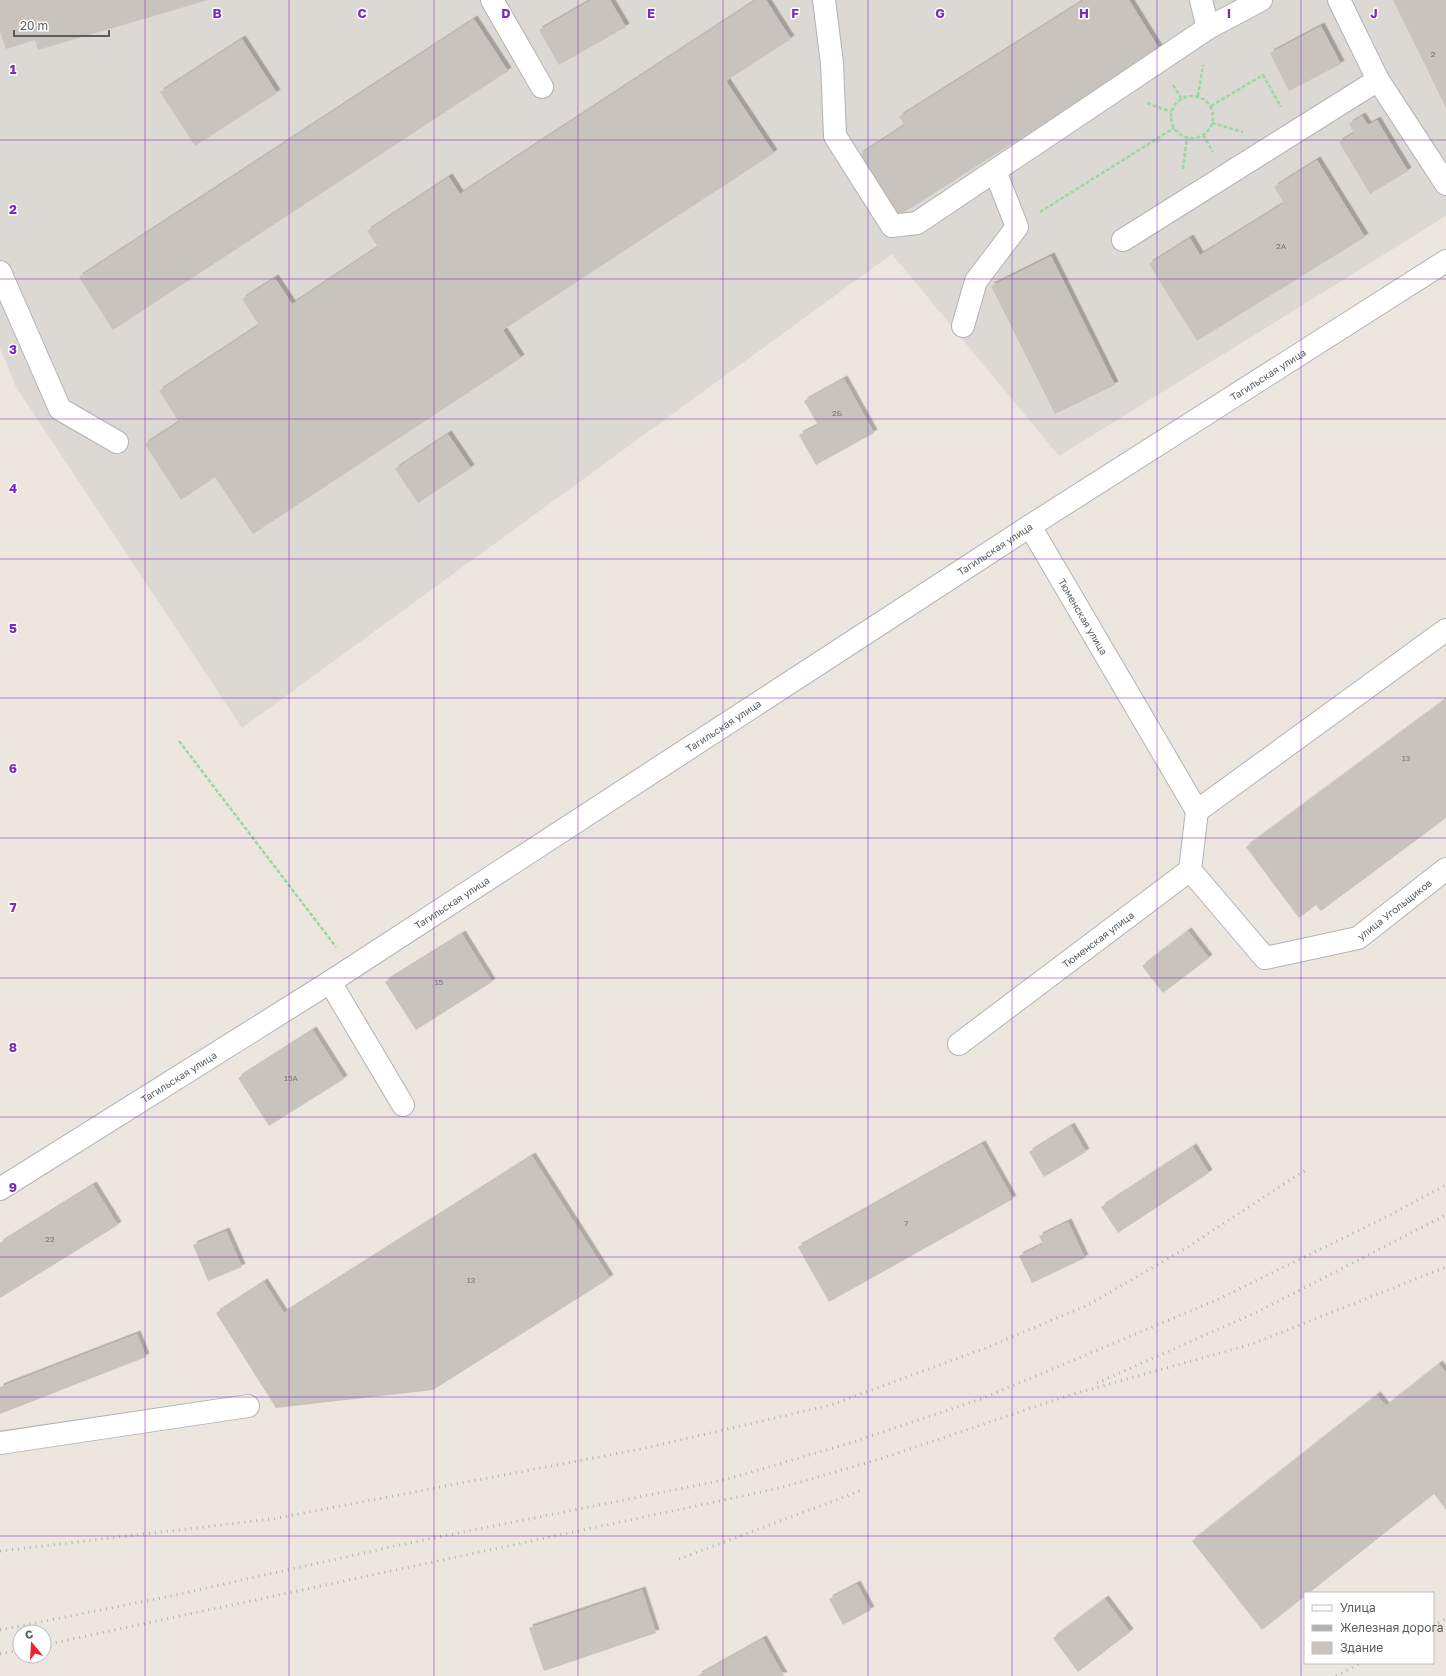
<svg xmlns="http://www.w3.org/2000/svg" width="1446" height="1676" viewBox="0 0 1446 1676" font-family="'Golos Text',sans-serif">
<style>
.industrial{fill:#dcd8d3}
.building{fill:#c8c3bd;filter:url(#shadow)}
.lines{fill:none;stroke-linecap:round;stroke-linejoin:round}
.minor-casing{stroke:#afb3b7;stroke-width:24}
.path{stroke:#9bd8a0;stroke-width:2.5;stroke-dasharray:4 2;stroke-linecap:butt}
.minor{stroke:#fff;stroke-width:22}
.rail{stroke:#b0b1b1;stroke-width:3;stroke-dasharray:1 5;stroke-linecap:butt}
.grid{fill:none;stroke:#7b2cbf;stroke-width:1;stroke-opacity:0.55}
.labels{text-anchor:middle;dominant-baseline:central;stroke-width:3;stroke-linejoin:round;paint-order:stroke}
.number-label{font-size:8px;fill:#737677}
.street-label{font-size:10px;fill:#575d60;stroke:#fff}
.grid-label{font-size:13px;text-anchor:middle;font-weight:bold;fill:#7b2cbf;stroke:#fff;stroke-width:3;stroke-linejoin:round;paint-order:stroke}
</style>
<defs>
<filter id="shadow"><feDropShadow dx="3.5" dy="-3.5" stdDeviation="0" flood-color="#0004"/></filter>
</defs>
<rect width="100%" height="100%" fill="#ece6de"/>
<path class="industrial" d="M0,0H1446V216L1059,456L892,254L242,728L16,387L0,348Z"/>
<path class="building" d="M0,0H208L38,50L35,40L6,49L0,32Z
M591,0H610L626,27L559,65L539,30Z
M756,0H766L791,39L726,81L774,153L503,330L521,358L253,534L215,477L181,500L145,444L179,422L159,391L259,325L242,299L275,278L292,304L378,247L367,231L449,177L460,194Z
M1084,0H1129L1160,50L898,216L859,155L905,125L899,117Z
M1393,0H1446V108Z
M474,19L508,71L113,330L79,277Z
M1321,26L1341,64L1289,91L1270,53Z
M242,39L277,93L195,146L160,92Z
M1362,116L1368,125L1377,120L1408,171L1370,194L1339,142L1354,133L1349,124Z
M1317,160L1365,237L1197,341L1149,264L1190,238L1200,255L1284,203L1274,187Z
M1051,256L1115,385L1055,414L991,286Z
M844,379L874,433L816,465L799,435L818,425L804,401Z
M448,434L471,468L418,503L395,469Z
M1446,699V818L1321,911L1316,905L1299,918L1246,847Z
M1188,931L1209,958L1163,993L1142,966Z
M462,934L492,982L416,1030L385,982Z
M313,1030L344,1079L269,1126L238,1078Z
M1071,1126L1086,1152L1044,1177L1029,1152Z
M982,1144L1013,1199L829,1302L798,1247Z
M1193,1147L1209,1173L1118,1233L1101,1207Z
M532,1156L610,1278L433,1390L276,1408L216,1313L264,1282L284,1313Z
M93,1185L118,1225L0,1298V1243Z
M1068,1222L1085,1258L1032,1283L1019,1256L1043,1244L1039,1236Z
M226,1231L242,1267L208,1281L193,1245Z
M137,1334L146,1357L0,1414V1387Z
M1439,1364L1446,1373V1510L1434,1494L1309,1593H1305V1596L1262,1630L1192,1541L1377,1395L1386,1406Z
M857,1584L871,1610L843,1625L829,1599Z
M642,1590L656,1633L544,1671L529,1628Z
M1105,1599L1130,1632L1078,1672L1053,1638Z
M763,1639L784,1676H697Z"/>
<g class="lines">
<defs>
<g id="minor">
<path d="M492,0L542,87"/>
<path d="M824,0L832,63L835,136L892,226L917,223L1208,28L1261,0"/>
<path d="M1201,0L1208,28"/>
<path d="M1339,0L1378,80L1446,184"/>
<path d="M1123,240L1378,80"/>
<path d="M0,272L60,409L117,442"/>
<path d="M963,326L976,281L1017,227L995,171"/>
<path id="s1" d="M1030,526L1197,811"/>
<path id="s2" d="M1190,870L1265,958L1358,938L1446,869"/>
<path d="M330,982L403,1105"/>
<path id="s3" d="M959,1044L1190,870L1197,811L1446,630"/>
<path id="s4" d="M0,1189L330,982L1030,526L1446,261"/>
<path d="M0,1443L248,1406"/>
</g>
</defs>
<use href="#minor" class="minor-casing"/>
<path class="path" d="M1173,85L1181,98
M1171 117a21 21 0 1 1 42 0a21 21 0 1 1-42 0Z
M1198,96L1203,65
M1147,103L1171,112
M1211,106L1263,75L1281,107
M1212,123L1243,132
M1203,135L1213,152
M1183,169L1187,137
M1040,212L1174,128
M179,741L336,947"/>
<use href="#minor" class="minor"/>
<path class="rail" d="M1097,1383L1257,1312L1446,1215
M0,1551L272,1519L641,1449L831,1405L983,1349L1088,1305L1186,1248L1307,1169
M679,1559L860,1491
M1433,1626L1446,1618
M0,1630L166,1597L404,1544L724,1480L850,1443L981,1399L1219,1299L1388,1216L1446,1185
M44,1645L780,1488L883,1458L1070,1395L1252,1344L1446,1267
M0,1654L20,1650
M1336,1676L1361,1663"/>
</g>
<path class="grid" d="M145,0V1676M289,0V1676M434,0V1676M578,0V1676M723,0V1676M868,0V1676M1012,0V1676M1157,0V1676M1301,0V1676M0,140H1446M0,279H1446M0,419H1446M0,559H1446M0,698H1446M0,838H1446M0,978H1446M0,1117H1446M0,1257H1446M0,1397H1446M0,1536H1446"/>
<g class="labels">
<g class="number-label">
<text x="1433" y="54">2</text>
<text x="1281" y="246">2А</text>
<text x="837" y="413">2Б</text>
<text x="1406" y="758">13</text>
<text x="439" y="982">15</text>
<text x="291" y="1078">15А</text>
<text x="906" y="1223">7</text>
<text x="50" y="1239">22</text>
<text x="471" y="1280">13</text>
</g>
<g class="street-label">
<text stroke="none"><textPath href="#s4" startOffset="1507">Тагильская улица</textPath></text>
<text stroke="none"><textPath href="#s4" startOffset="1183">Тагильская улица</textPath></text>
<text stroke="none"><textPath href="#s1" startOffset="105">Тюменская улица</textPath></text>
<text stroke="none"><textPath href="#s4" startOffset="859">Тагильская улица</textPath></text>
<text stroke="none"><textPath href="#s4" startOffset="535">Тагильская улица</textPath></text>
<text stroke="none"><textPath href="#s2" startOffset="257">улица Угольщиков</textPath></text>
<text stroke="none"><textPath href="#s3" startOffset="174">Тюменская улица</textPath></text>
<text stroke="none"><textPath href="#s4" startOffset="211">Тагильская улица</textPath></text>
</g>
</g>
<g class="grid-label">
<text x="217" y="18">B</text>
<text x="362" y="18">C</text>
<text x="506" y="18">D</text>
<text x="651" y="18">E</text>
<text x="795" y="18">F</text>
<text x="940" y="18">G</text>
<text x="1084" y="18">H</text>
<text x="1229" y="18">I</text>
<text x="1374" y="18">J</text>
<text x="13" y="74">1</text>
<text x="13" y="214">2</text>
<text x="13" y="354">3</text>
<text x="13" y="493">4</text>
<text x="13" y="633">5</text>
<text x="13" y="773">6</text>
<text x="13" y="912">7</text>
<text x="13" y="1052">8</text>
<text x="13" y="1192">9</text>
</g>
<rect x="1304" y="1592" width="130" height="72" fill="#ffffff" stroke="#bcbebf"/>
<rect x="1312" y="1605" width="20" height="6" fill="#ffffff" stroke="#bcbebf"/>
<text x="1340" y="1612" font-size="12" fill="#575d60">Улица</text>
<rect x="1312" y="1625" width="20" height="6" fill="#b0b1b1" stroke="#bcbebf"/>
<text x="1340" y="1632" font-size="12" fill="#575d60">Железная дорога</text>
<rect x="1312" y="1642" width="20" height="12" fill="#c8c3bd" stroke="#bcbebf"/>
<text x="1340" y="1652" font-size="12" fill="#575d60">Здание</text>
<g transform="translate(32 1644) rotate(342)"><circle r="19" fill="#ffffff" stroke="#bcbebf"/>
<path d="M0-3L7 15L0 10L-7 15Z" fill="#f11f34"/>
<text y="-6" font-size="11" font-weight="bold" text-anchor="middle" fill="#575d60">С</text>
</g>
<path d="M14 30v6h95v-6" fill="none" stroke="#575d60" stroke-width="2"/>
<text x="20" y="30" font-size="12" fill="#575d60" stroke="#ffffff" stroke-width="3" paint-order="stroke">20 m</text>
</svg>
